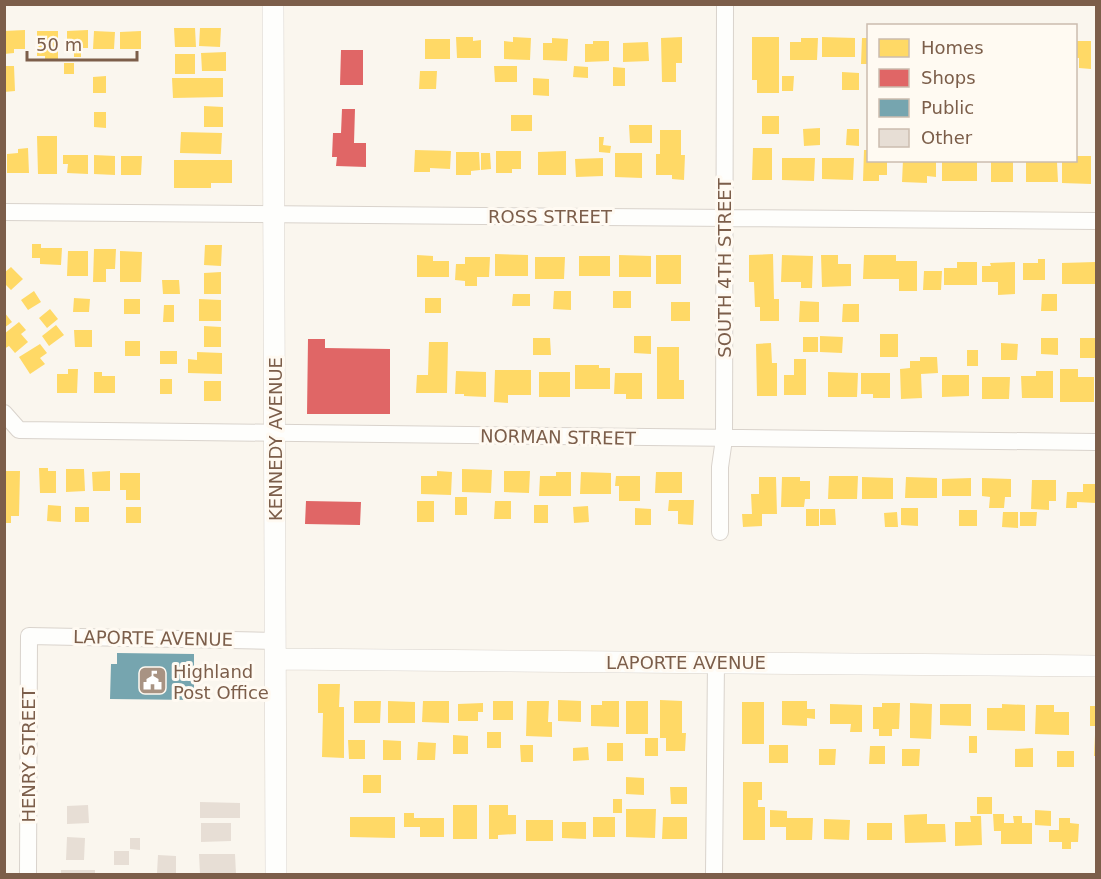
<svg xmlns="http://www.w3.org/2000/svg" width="1101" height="879" viewBox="0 0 1101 879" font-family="'DejaVu Sans',sans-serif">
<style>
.homes{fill:#ffd966}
.shops{fill:#e06666}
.public{fill:#76a5af}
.building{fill:#e7ded5}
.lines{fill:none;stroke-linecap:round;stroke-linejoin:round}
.minor-casing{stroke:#d9d3cc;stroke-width:18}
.tertiary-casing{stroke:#d9d3cc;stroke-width:22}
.minor{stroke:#fefefc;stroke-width:16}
.tertiary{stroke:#fefefc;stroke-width:21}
.labels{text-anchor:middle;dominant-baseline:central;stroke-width:6;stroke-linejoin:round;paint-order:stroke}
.street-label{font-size:18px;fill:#7c5e4a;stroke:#fffaf2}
.poi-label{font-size:18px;fill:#7c5e4a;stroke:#fffaf2;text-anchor:start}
</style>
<rect width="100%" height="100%" fill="#faf6ee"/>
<path class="homes" d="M174,28H195L196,47H175Z
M200,28H221L220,47L199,46Z
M25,30V49H14V53L4,54V31Z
M88,30V48H81V57H74V48H67V31Z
M37,31H58V59H45V56H37Z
M94,31L115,32L114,49H93Z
M141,31V49H120V32Z
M456,37H473V41L481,40V58H457Z
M513,37L531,38L530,60L504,59V41L513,42Z
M682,37V63H676V82H662L661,38Z
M752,37H779V93H757V80H752Z
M822,37L855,38V57H822Z
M552,38L568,39L567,61L543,60V43H552Z
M801,38H818L817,60H790V42H801Z
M862,38H868V64H861Z
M425,39H450V59H425Z
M593,41H609V61L585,62V44H593Z
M1076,41H1091V69L1079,68V58H1076Z
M648,42L649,61L623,62V43Z
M226,52V71H202L201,53Z
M175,54H195V74H175Z
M64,63H74V74H64Z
M4,66H14L15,91L4,92Z
M494,66H517V82H495Z
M574,66L588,67V78L573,77Z
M613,67L625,68V86H613Z
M420,71H437L436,89H419Z
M842,72L859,73V90H842Z
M106,76V93H93V77Z
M782,76H794L793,91H782Z
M172,78H223V97L173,98Z
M533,78L549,79V96L533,95Z
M204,106L223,107V127H204Z
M94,112H106V128L94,127Z
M511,115H532V131H511Z
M762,116H779V134H762Z
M629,125H652V143H630Z
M820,128V145L804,146L803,129Z
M847,129H859V146L846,145Z
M660,130H681V155H685L684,180L672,179V175H656V154H660Z
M181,132L222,133L221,154L180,153Z
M37,136H57V174H38Z
M599,137H604L603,145L611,146L610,153L599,152Z
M28,148L29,173H7V154L18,153V149Z
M753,148H772V180H752Z
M415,150L451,151L450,169L430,168V172H414Z
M864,150H868V160H887V175H879V181H863Z
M496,151H521V169H512V173H496Z
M566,151V175H538V152Z
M456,152H479L480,170L471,171V175H456Z
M481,153H490L491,169L481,170Z
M615,153H642V178L615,177Z
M63,155H88V174L67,173L68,164H63Z
M94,155L115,156V175L94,174Z
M121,156H142L141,175H121Z
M1076,156H1091V184L1062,183V160H1076Z
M603,158V176L576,177L575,159Z
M782,158H815L814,181L782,180Z
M822,158H854L853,180L822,179Z
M174,160H232V183H211V188H174Z
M903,160H936V177L927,176V183L902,182Z
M942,160H977V181H942Z
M991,160H1013V182H991Z
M1031,160L1057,162L1058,182H1026V162Z
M32,244H41V248H62L61,265L40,264V258H32Z
M205,245H222L221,266L204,265Z
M94,249H116L115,269H106V282H93Z
M68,251H88V276H67Z
M120,251L142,252L141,282H120Z
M495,254L528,255V276H495Z
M773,254L774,299H779V321H760V307H755L754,282H749V255Z
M417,255L433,256V261H449V277H417Z
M619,255L651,256V277H619Z
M656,255H681V284H656Z
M782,255L813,256L812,288H801V282H781Z
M821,255H838V264H851V286L822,287Z
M864,255H896V261H917V291H899V279H863Z
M579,256H610V276H579Z
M465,257H490L489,277H477V286H465V281L455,280L456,264H465Z
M535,257H565L564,279H535Z
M1038,259H1045V280H1023V263H1038Z
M957,262H977V285H944V268H957Z
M1015,262V294L998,295V282H982V266H991L990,263Z
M1095,262V284H1062V263Z
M11,267L23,279L11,290L4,283V273Z
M924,271H942L941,290H923Z
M221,272V294H204V273Z
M162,280H179L180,294H163Z
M34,291L41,302L28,310L21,300Z
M554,291H571V310L553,309Z
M613,291H631V308H613Z
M513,294H530V306H512Z
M1042,294H1057V311H1041Z
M74,298L90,299L89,312H73Z
M425,298H441V313H425Z
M124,299H140V314H124Z
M199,299L221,300V321H199Z
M800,301L819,302V322H799Z
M671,302H690V321H671Z
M843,304H859V322H842Z
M164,305H174V322H163Z
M50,309L58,319L47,328L39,318Z
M4,312L12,322L4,328Z
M19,322L26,330L21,334L28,342L15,353L9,346L4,349V334Z
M56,325L64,335L49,346L42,336Z
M204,326L221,327V347H204Z
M74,330H92V347H75Z
M880,334H898V357H880Z
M634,336H651V354L634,353Z
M820,336L843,337L842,353L820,352Z
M803,337H818V352H803Z
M533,338H550L551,355H533Z
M1041,338H1058V355L1041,354Z
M1080,338H1096V358H1080Z
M125,341H140V356H125Z
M429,342H448L447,393H416L417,375H428Z
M771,343L772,363H777V396H757L756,344Z
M1001,343L1018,344L1017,360H1001Z
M40,344L47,353L40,358L45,364L30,374L19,357Z
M657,347H679V380H684V399H657Z
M967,350H978V366H967Z
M160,351H177V364H160Z
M197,352L222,353V374L188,373V359L197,360Z
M920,357H937L938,373L921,374L922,398L901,399L900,369L910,368V361H920Z
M794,359H806V395H784V375H794Z
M575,365H599V368H610V389H575Z
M68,369H78L77,393H57V374H68Z
M1060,369H1078V377H1094V402H1060Z
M495,370H531V395H508V403L494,402Z
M456,371L486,372V397L464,396V394H455Z
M1036,371H1053V398H1022L1021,376H1036Z
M94,372H102V376H115V393H94Z
M539,372H570V397H539Z
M828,372L858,373L857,397H828Z
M615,373H642V399H626V394H614Z
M861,373H890V398H873V394H861Z
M942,375H969V396L942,397Z
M982,377H1010L1009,399H982Z
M160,379H172V394H160Z
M204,381H221V401H204Z
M39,468H48V471H56V493H40Z
M66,469H84L85,491L66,492Z
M462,469L492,470L491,493L462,492Z
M4,471H20L19,516H11V523H4Z
M110,471V491H93L92,472Z
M437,471L452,472L451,495L421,494V476H437Z
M504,471H530L529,493L504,492Z
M556,472H571V496H539L540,476H556Z
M581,472L611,473V494H580Z
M656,472H682V493H655Z
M120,473H140V500H126V490H120Z
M616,476H640V501H619V486H615Z
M829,476H858L857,499H828Z
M759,477H776L777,514H762V526L743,527L742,514H752L751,494H759Z
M782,477H800V481H810V499H805L804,507H781Z
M862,477L893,478V499H862Z
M906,477L937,478V498H905Z
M971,478V496H942V479Z
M982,478L1011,479V497H1005L1004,508H989L990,497L982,496Z
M1032,480H1056V501H1049V510L1031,509Z
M1083,484H1096V503L1077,502V508H1066L1067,492H1083Z
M455,497H467V515H455Z
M669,500H694L693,525L678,524V511H668Z
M417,501H434V522H417Z
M495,501H511V519H494Z
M48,505L61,506V522L47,521Z
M534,505H548V523H534Z
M588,506L589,522L574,523L573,507Z
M75,507H89V522H75Z
M126,507H141V523H126Z
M635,508L651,509V525H635Z
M901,508H918V526L901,525Z
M806,509H819V526H806Z
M820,509H835L836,525H820Z
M959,510H977V526H959Z
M897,512L898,527H885L884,513Z
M1003,512H1018V528L1002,527Z
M1020,512H1037L1036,526H1020Z
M318,684H340L339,707H344V758L322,757L323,713H318Z
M558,700L581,701V722L558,721Z
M660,700L682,701V733H686L685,751H666V738H660Z
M354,701H381L380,723H354Z
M388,701L415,702V723H388Z
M423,701H449V723L422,722Z
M493,701H513V720H493Z
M527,701H549L548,722H552V737L526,736Z
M602,701H619V727L591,726V705H602Z
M626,701H648V734H626Z
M782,701H807V709H815V719L807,718V726L782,725Z
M742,702H764V744H742Z
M483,703V712H478V721H458V704Z
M882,703H900L899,729H892V736H879V729H873V707H882Z
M910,703L932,704L931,739L910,738Z
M830,704L862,705V732H850L851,724H830Z
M940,704H971V726L940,725Z
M1002,704L1025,705V731L987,730V708H1002Z
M1036,705H1054V712H1069V735L1035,734Z
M1090,706H1096V726H1090Z
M487,732H501V748H487Z
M453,735L468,736V754H453Z
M1095,735H1096V756H1094Z
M969,736H977V753H969Z
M645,738H658V756H645Z
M348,740H365V759H349Z
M383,740L401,741V760H383Z
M418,742L436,743L435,760H417Z
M607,743H623V761H607Z
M520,745H533V762H521Z
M769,745H788V763H769Z
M870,746H885V764H869Z
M588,747L589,760L573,761V748Z
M1033,748V767H1015V749Z
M819,749H836L835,765H819Z
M902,749H920L919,766H902Z
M1057,751H1074V767H1057Z
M363,775H381V793H363Z
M626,777L644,778V795L626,794Z
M743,782H762V800H758V807H765V840H743Z
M670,787H687V804H671Z
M977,797H992V814H977Z
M613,799H622V813H613Z
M453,805H477V839H453Z
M489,805H508V815H516V834L498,835V839H489Z
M626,809H656L655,838L626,837Z
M770,810L787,811V818H813L812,840H786V827H770Z
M1035,810L1051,811V826L1035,825Z
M404,813H414V818H444V837H420V827H404Z
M927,814V824H945L946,842L905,843L904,815Z
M993,814H1004V823H1014L1013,816H1022V823H1032V844H1001V831H994Z
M970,816H981L982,845L955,846V822H971Z
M350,817H395V838L350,837Z
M593,817H615V837H593Z
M663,817H687V839H662Z
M1059,818H1070V823L1079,824L1078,842H1071V849H1062V842H1049V830H1059Z
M824,819L850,820L849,840L824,839Z
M526,820H553V841H526Z
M562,822H586V839L562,838Z
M867,823H892V840H867Z"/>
<path class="shops" d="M341,50H363V85H340Z
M342,109H355L354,143H366V167L336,166L337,157H332L333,133H341Z
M308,339H325V348L390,349V414H307Z
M306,501L361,502L360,525L305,524Z"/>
<path class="public" d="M117,653L194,654V700L110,699L111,664H117Z"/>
<path class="building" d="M200,802L240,803V818H200Z
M88,805L89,823L67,824V806Z
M201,823H231V841L201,842Z
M67,837L85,838L84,860H66Z
M130,838H140V850L130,849Z
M114,851H129V865H114Z
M199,854H235L236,874H200Z
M158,855L176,856V874L157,873Z
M61,870H95V874H61Z"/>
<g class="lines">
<defs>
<path id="minor" d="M4,212L1096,221
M4,413L19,430L1096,442
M720,532V467L724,439L725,4
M28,874L29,636L276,641
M714,874L716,662"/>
<path id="tertiary" d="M273,4L276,874
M276,659L1096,666"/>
</defs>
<use href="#minor" class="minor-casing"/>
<use href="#tertiary" class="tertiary-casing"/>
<use href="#minor" class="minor"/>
<use href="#tertiary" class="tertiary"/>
</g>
<defs>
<symbol id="civic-square" viewBox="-11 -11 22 22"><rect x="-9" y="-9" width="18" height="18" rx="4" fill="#a89383" stroke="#fffaf2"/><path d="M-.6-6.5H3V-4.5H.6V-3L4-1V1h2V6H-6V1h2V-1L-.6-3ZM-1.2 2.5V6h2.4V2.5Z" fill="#fff"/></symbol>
</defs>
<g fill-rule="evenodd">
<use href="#civic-square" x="136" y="664" width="33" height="33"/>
</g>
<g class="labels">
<g class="street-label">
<text x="550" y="216">ROSS STREET</text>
<text transform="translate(724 268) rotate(-90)">SOUTH 4TH STREET</text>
<text transform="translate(558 437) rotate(1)">NORMAN STREET</text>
<text transform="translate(275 439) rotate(-90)">KENNEDY AVENUE</text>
<text transform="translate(153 638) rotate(1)">LAPORTE AVENUE</text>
<text x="686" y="662">LAPORTE AVENUE</text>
<text transform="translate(28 755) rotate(-90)">HENRY STREET</text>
</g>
<g class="poi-label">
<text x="173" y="671">Highland<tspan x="173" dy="21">Post Office</tspan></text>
</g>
</g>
<rect width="1101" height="879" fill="none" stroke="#7c5e4a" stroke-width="12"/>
<rect x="867" y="24" width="210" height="138" fill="#fffaf2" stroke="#cbbcaf" stroke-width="1.5"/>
<rect x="879" y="39" width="30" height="18" fill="#ffd966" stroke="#cbbcaf" stroke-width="1.5"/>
<text x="921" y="54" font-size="18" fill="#7c5e4a">Homes</text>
<rect x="879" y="69" width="30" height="18" fill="#e06666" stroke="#cbbcaf" stroke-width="1.5"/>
<text x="921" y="84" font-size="18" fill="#7c5e4a">Shops</text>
<rect x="879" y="99" width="30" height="18" fill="#76a5af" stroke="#cbbcaf" stroke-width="1.5"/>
<text x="921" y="114" font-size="18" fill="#7c5e4a">Public</text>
<rect x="879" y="129" width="30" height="18" fill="#e7ded5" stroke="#cbbcaf" stroke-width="1.5"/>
<text x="921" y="144" font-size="18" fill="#7c5e4a">Other</text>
<path d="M27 51v9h110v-9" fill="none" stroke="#7c5e4a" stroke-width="3"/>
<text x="36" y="51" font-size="18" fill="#7c5e4a" stroke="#fffaf2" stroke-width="4.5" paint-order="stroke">50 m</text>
</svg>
